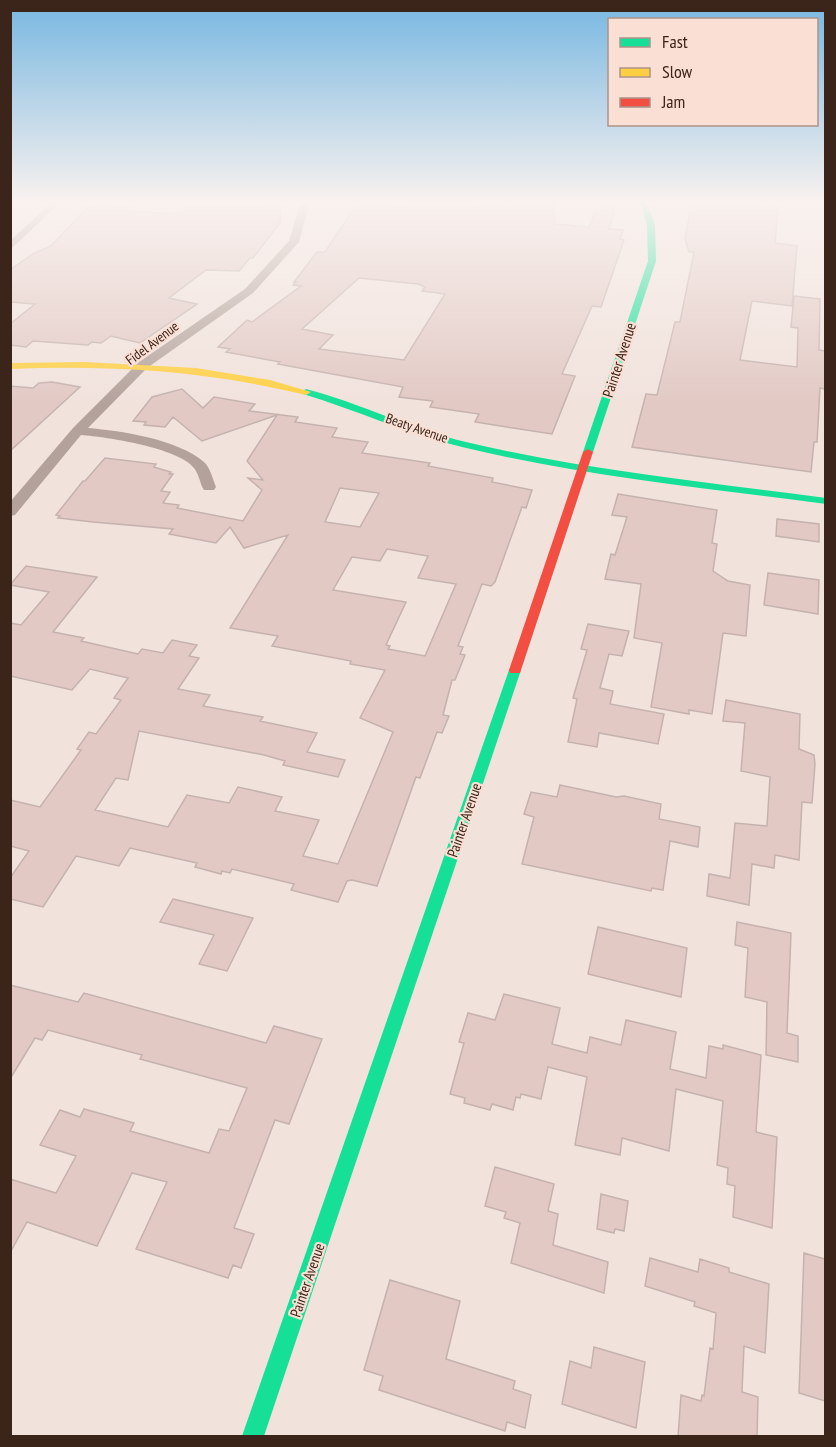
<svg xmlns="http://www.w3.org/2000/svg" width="836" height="1447" viewBox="0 0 836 1447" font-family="'PT Sans Narrow',sans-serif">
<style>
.building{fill:#e2c9c4;stroke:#c5b2ae;stroke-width:1.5;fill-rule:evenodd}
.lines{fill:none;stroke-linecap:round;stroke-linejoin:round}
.street{fill:#b3a29b;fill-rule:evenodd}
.fast{fill:#16e098;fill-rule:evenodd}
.slow{fill:#ffcf43;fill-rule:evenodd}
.jam{fill:#f24e42;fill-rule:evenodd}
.labels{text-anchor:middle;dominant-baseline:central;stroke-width:4.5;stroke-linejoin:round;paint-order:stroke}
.far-street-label{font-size:14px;fill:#3b2419;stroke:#f9dfd4}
.street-label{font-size:15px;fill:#3b2419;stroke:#f9dfd4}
</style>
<rect width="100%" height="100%" fill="#f1e2dc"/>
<path class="building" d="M359,201H400V208H475V201H553L555,224L589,227L599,201L617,202L609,229L623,230L620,239L624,240L601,307L592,306L562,374L575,376L552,434L475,422L479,414L430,407L433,401L399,397L403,387L278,364L280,362L226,352L230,349L218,347L247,320L252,322L301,286L293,285L296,282H294L317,252H325ZM359,278L418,284L425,287L422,291L445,294L404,360L319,349L333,335L302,329Z
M692,201H779L775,243L797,246L792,306L752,301L740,360L797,367L798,328L791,327L794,296L820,299L819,350L825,351V389L820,388L817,442H814L811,472L632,447L646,394L657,395L675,322H680L694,252H689L685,238Z
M90,205L130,206L126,211L183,214L185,208L281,205L280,223L253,258H250L239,271L206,270L169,298L197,304L140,343L111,336L101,343L92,342L88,345L33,341L26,347L10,345V324L35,304L10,302V270L33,254L51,246Z
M52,382L80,387L10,451V386L33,388L39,383Z
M182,389L203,408L214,397L255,404L249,411L298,417L295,422L337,428L332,437L368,442L362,453L430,463L428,466L493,478L492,482L532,490L526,508L522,507L495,582L491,586L482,584L458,646L463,647L460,654L465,655L455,680H452L443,715L449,716L442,733L437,732L420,778L416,777L377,886L352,880L347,881L338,902L291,890L294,884L232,869L230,873L222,871L221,874L195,867L197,863L130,848L119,866L76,856L43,907L10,899V878L29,851L10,846V800L40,807L81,750L77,749L89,732L96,734L121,700L114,698L128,678L90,669L72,690L10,676V623L21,625L49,592L10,585L26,566L97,577L53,632L84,638L81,641L138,654L142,649L163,653L172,640L197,645L189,656L199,658L178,689L210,695L203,706L263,717L260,721L317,733L307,752L345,760L338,777L283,765L285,761L264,755L139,731L128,780L116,778L95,810L168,827L187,795L229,803L238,787L282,797L275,811L319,820L303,856L338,864L393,732L360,718L385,670L350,664L351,661L272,646L278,636L230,628L288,535L244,548L230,527L216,543L169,534L173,529L93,522L58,518L60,516L56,515L83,481H85L105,458L156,464L154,467L171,472L169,474H173L161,491L170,492L163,503L179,505L177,508L243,521L262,490L248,478L263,480L247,461L277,415L202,441L173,417L165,427L144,425L146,422L133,421L152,397ZM340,488L379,493L360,527L325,522ZM387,549L428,556L418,578L456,584L425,656L388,649L390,646L386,645L406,602L333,590L352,557L380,561Z
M618,494L717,510L712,543L717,544L713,571L728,581L750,585L746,636L723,633L712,714L689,710V714L651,707L662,643L634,638L641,584L605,579L611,554L615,555L627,517L612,515Z
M777,519L819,524V542L776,536Z
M768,573L819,580L818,614L764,605Z
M588,624L629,631L622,656L609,654L600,688L613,691L610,704L664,714L658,744L599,733L597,747L568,742L577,699L573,698L587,650L581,649Z
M726,700L800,714L799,749L814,755L815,764L812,803L802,802L799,860L775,855L774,868L752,864L749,905L707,896L709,874L730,878L735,823L767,826L770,777L741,771L745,723L723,721Z
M560,785L616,797L624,796L661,804L659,819L700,827L698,847L670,841L663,890L652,888L651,891L522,864L534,817L524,814L531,792L557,797Z
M173,899L253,918L227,971L199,964L214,935L160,922Z
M737,922L791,933L787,1033L798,1036V1062L766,1055L767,1002L745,997L748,948L735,945Z
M598,927L687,948L681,997L588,974Z
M10,985L78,1002L84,993L266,1043L274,1026L322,1039L289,1124L275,1120L234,1228L254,1234L241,1268L233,1265L228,1278L136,1249L167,1182L132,1173L97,1246L27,1222L10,1253V1179L56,1193L76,1156L40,1145L60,1110L80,1117L84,1109L134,1123L130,1131L209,1153L219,1129L229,1131L247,1088L140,1059L142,1055L48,1030L42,1040L35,1038L10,1079Z
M504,994L560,1008L552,1044L587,1053L590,1037L621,1045L626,1020L676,1032L670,1069L706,1078L709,1046L723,1049V1045L761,1055L756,1132L777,1137L772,1228L733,1217L735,1186L727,1184L728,1168L717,1165L723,1101L676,1089L669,1151L622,1138L620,1155L575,1145L587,1077L548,1067L541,1099L521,1094L520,1098L516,1097L513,1110L492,1104L490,1110L464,1103L465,1098L450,1094L464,1043L459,1042L468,1013L495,1020Z
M495,1167L554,1184L548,1211L558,1214L553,1245L608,1262L604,1293L511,1263L520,1223L504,1218L506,1212L485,1206Z
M601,1194L628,1201L624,1231L615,1229L614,1233L597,1229Z
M804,1253L825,1259V1401L799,1393Z
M650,1258L698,1272L700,1259L729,1268V1272L769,1284L765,1353L744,1346L742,1392L758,1397L757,1437H678L681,1395L701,1401L702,1395L704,1396L710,1348L713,1349L716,1313L694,1306L695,1302L645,1286Z
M390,1280L460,1301L446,1359L515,1381L513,1389L531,1395L525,1428L507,1422L505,1431L379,1390L383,1376L364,1370Z
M594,1347L645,1362L636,1428L562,1404L570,1361L591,1368Z"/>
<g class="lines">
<path class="street" d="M53,201H62L10,250V241Z
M301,201H310L299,242L253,293L147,368L88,428C122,431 177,439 204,462C210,467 213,480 216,487L214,490H204C200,484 199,474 194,468C179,448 107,437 81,435L15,515L10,516V502L73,428L139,362L245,289L289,241Z"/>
<path class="fast" d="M640,201H646L655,225L656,261L593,452L588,455L583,452L648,261L647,225Z
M306,389C360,403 411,429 466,442C584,470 705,482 826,498V504C704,488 582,476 462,447C408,434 356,410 303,394L301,392Z
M515,666L521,670L264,1436H242L509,670Z"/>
<path class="slow" d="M85,362L196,368L270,380L311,392L306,395C208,371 111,365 10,369V363Z"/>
<path class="jam" d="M588,449L593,452L521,670L520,673H510L509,670L583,452Z"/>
</g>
<linearGradient id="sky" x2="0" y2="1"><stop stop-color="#77b7e1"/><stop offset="0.5" stop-color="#f9f2ef"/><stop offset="1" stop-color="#f9f2ef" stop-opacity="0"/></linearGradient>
<rect width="836" height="404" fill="url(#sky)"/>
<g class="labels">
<g class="far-street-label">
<text transform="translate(152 343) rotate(-37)">Fidel Avenue</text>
<text transform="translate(417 428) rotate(19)">Beaty Avenue</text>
</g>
<g class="street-label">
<text transform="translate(619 360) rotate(-72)">Painter Avenue</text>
<text transform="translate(464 820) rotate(-71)">Painter Avenue</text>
<text transform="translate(307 1280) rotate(-71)">Painter Avenue</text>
</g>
</g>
<rect width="836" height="1447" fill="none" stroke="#3b2419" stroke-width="24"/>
<rect x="608" y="18" width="210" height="108" fill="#f9dfd4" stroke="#ad9489" stroke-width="1.5"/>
<rect x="620" y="38" width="30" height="9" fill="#16e098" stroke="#ad9489" stroke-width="1.5"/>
<text x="662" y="48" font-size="18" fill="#3b2419">Fast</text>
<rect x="620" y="68" width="30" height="9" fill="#ffcf43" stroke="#ad9489" stroke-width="1.5"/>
<text x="662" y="78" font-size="18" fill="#3b2419">Slow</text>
<rect x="620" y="98" width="30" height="9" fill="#f24e42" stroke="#ad9489" stroke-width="1.5"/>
<text x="662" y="108" font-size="18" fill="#3b2419">Jam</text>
</svg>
